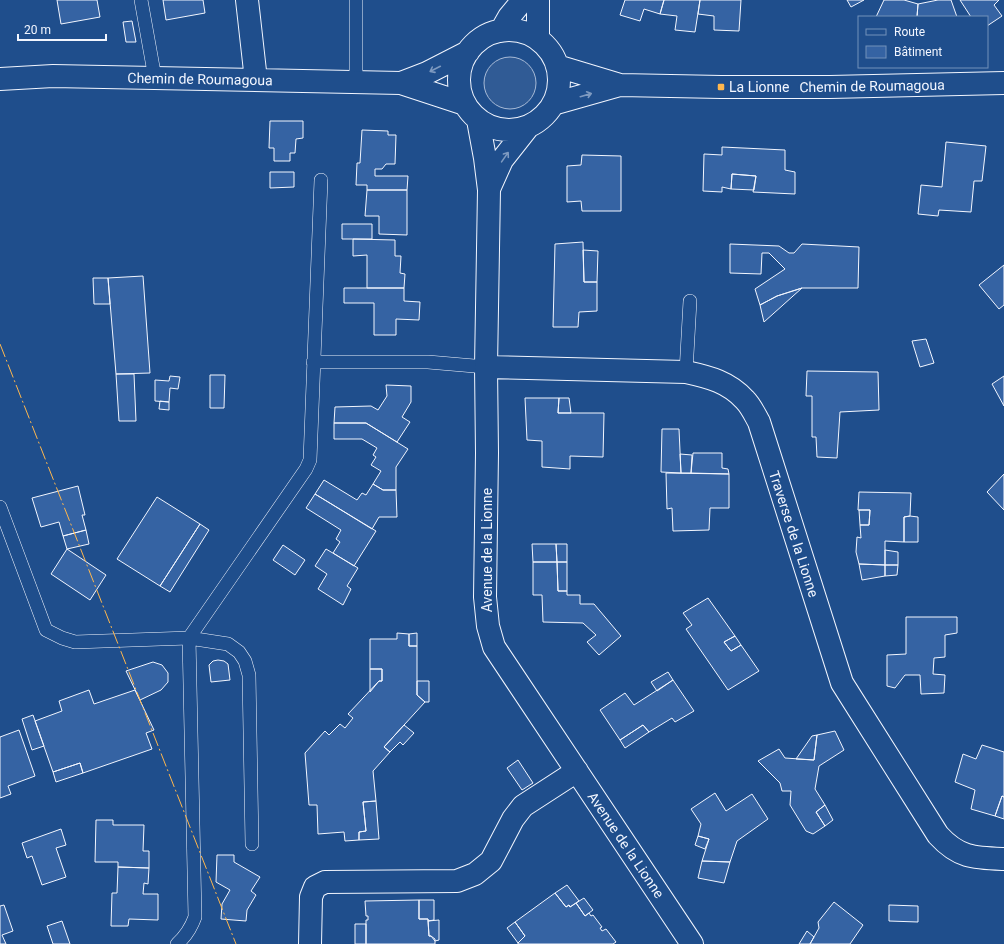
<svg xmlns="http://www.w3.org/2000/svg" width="1004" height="944" viewBox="0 0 1004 944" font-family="Roboto,sans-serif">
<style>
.green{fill:#305b95;stroke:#a8bbd7}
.building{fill:#3563a3;stroke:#f2f6ff}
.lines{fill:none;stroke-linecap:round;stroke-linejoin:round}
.service-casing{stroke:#f2f6ff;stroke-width:14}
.minor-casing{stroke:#f2f6ff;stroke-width:24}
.service{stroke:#1f4e8c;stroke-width:13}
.minor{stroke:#1f4e8c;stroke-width:22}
.power{stroke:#ffb74d;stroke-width:1;stroke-dasharray:14 3 2 3;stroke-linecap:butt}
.oneway{stroke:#7e9ac0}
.poi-dot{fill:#ffb74d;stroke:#1f4e8c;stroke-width:1.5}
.labels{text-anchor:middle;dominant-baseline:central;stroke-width:3;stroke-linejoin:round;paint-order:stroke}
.street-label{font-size:14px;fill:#f2f6ff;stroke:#1f4e8c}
.poi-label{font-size:14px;fill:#f2f6ff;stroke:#1f4e8c;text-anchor:start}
</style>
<rect width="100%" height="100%" fill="#1f4e8c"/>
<path class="green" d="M484 83a26 26 0 1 1 52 0a26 26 0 1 1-52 0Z"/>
<path class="building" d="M57,0H97L100,17L61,24Z
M163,0H203L205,13L166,20Z
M625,0H664L660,14L644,9L640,21L620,15Z
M664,0H700L695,32L675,30L677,16L660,14Z
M700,0H741L739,31L714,30V16L698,14Z
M847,0H864L851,7Z
M884,0H904L918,4L917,17H876Z
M938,0H951L957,17H917L918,4Z
M960,0H999L994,5L1002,16L987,26V17H971Z
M132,21L136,42H126L123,22Z
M270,121H303V138L296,139L295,153H290V161H274V148H269Z
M362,130L388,131V135H396L395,164H386L382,169H375V176H408L407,190H367V185H356L357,163H360Z
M946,142L986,146L982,181H974L971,212L939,210L938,216L918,214L921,185L942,187Z
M722,147L785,150V170L795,172V194L753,192L756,176L732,174L731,189L722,187V192L703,191L704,154L722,155Z
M582,155L621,156V211H582L581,201L567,202V166L581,165Z
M270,172H294V187L270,188Z
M732,174L756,176L754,190L731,189Z
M367,190H407V235L379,234V216H365Z
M342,224H372V239H342Z
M353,239L395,240V256H401L400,273L405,274L404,288H367V255L353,256Z
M583,242L584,282H597V311L579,312L578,327H553L555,244Z
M730,244L779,246L789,253H794L802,244L859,247L858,288H802L777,296L760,305L755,289L785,269L769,253H762L761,274L730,273Z
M583,250L598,251L597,282H584Z
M1004,265V305L999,309L979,285Z
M143,276L150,373L116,374L108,278Z
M93,278H108L110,304H94Z
M344,288H404V301L420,302L419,320L396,319V335H374V303H344Z
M802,288L764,322L760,305L777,296Z
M926,339L934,363L920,367L912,341Z
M807,371L878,372L879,410L840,412L837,458L817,457L816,437H812V396H806Z
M116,374H134L136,421H119Z
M210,375H225L224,408H210Z
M170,376L180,377L178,389L170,388L169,402L155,401V380L169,381Z
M1004,376V406L992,384Z
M386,385L411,386V402L402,417L410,422L397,442L366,423H334L335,407L371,406L378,410L387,396Z
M525,398H559L558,413H604L603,457L570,456V469L542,467V441L527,440Z
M559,398H569L571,413H558Z
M160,401L169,402V410L159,409Z
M334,423H366L408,449L396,467V490H383L373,484L381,471L371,465L376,457L373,455L377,448L362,439H334Z
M662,429H679L681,473L661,472Z
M693,453H722V468L728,469L729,474L691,473Z
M680,454L692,455L691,473H681Z
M666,473L729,474V508H710L709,530L673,531L672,508L667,509Z
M1004,474V510L987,492Z
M324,480L357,500L362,493L366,495L373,484L383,490H396L397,517H379L372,529L315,494Z
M78,486L85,515H82L86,530L63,536L59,522L41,527L32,498Z
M859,492L911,493L910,516L904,517V542L885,541V565L859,564L856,552L857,537L861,538L860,525H869L870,510H858Z
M315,494L376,531L354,566L333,553L340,542L336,539L341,530L306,508Z
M157,497L200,524L160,586L117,559Z
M859,510H870L869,525H860Z
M910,516L918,517V542H904V517Z
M200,524L209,530L170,592L160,586Z
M86,530L89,544L67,549L63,536Z
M532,544H556L557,562H533Z
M556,544H567V562H557Z
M283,545L305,560L295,575L273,560Z
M67,549L106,575L90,600L51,574Z
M326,549L358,568L347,586L351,589L343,605L318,589L327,574L315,566Z
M885,550L898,552V565H885Z
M533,562H557L558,591H567V595H580V604H594L621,636L599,655L587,642L596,635L583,623L543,622L542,595H533Z
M557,562H567V591H558Z
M859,564L885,565V576L862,580Z
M885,565H898L897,575L885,576Z
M708,598L735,636L724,642L731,651L741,645L759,671L728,690L686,629L692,625L683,613Z
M906,617H957V633L945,635V657L934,658L933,674L945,675L944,693L921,694L920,675H905L895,688L887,686V655L906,654Z
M397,633L409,634V646H417V695L425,702L384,747L390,752L373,771L376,801L363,802L366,831L359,832V840L345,841L344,832L318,834L317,805H309L305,753L325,731L329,735L340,724L345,728L353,718L348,714L379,681H382V669H370V639H397Z
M417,633V646H409V634Z
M735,636L741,645L731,651L724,642Z
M218,660L224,661L228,664L230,680L211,682L209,665L213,661Z
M153,662L162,665L168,673V682L161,690L140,700L126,671Z
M370,669H382V681H379L370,692Z
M668,672L673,680L657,691L651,682Z
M673,680L694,711L675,722L672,718L649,732L643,725L620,740L600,710L625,693L634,705Z
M417,681H429V702H425L417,695Z
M89,690L94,704L135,690L154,730L146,733L152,749L83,773L80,763L53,772L35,721L62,711L59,701Z
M33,715L44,746L32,750L22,719Z
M404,725L414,733L403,745L400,742L390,752L384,747Z
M643,725L649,732L625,748L620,740Z
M19,730L35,776L8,786L11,794L0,798V737Z
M835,731L844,750L819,766L815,789L825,805L816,812L825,826L813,834L806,831L790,805L791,791H782L780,783L758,761L779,749L785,758L814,760L817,735Z
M817,735L814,760L796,759L812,736Z
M982,745L1004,752V797L1002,796L995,816L971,809L975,790L955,782L963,754L976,759Z
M518,760L533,783L522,790L507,768Z
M80,763L83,773L56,782L53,772Z
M715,793L726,811L752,794L768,819L737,841L730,862L702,861L709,839L698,836L701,824L691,809Z
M1002,796L1004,797V819L995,816Z
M376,801L379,839L359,840V832L366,831L363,802Z
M825,805L833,820L825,826L816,812Z
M96,820H113V825H144L143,851H149V868L118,867V862H95Z
M61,829L66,845L56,848L66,877L42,885L32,856L27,858L22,843Z
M698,836L709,839L705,849L695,845Z
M217,855H234V862L260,877L251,891L256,895L247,910L246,921L221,919L222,904L230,890L216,882Z
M702,861L730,862L724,883L698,878Z
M118,867L149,868L148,884L144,883L143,894H158V920L129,919L128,926H111L112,893H117Z
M567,885L579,901L570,907L569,905L566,907L555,893Z
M555,893L566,907L569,905L570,907L576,903L585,916L589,913L591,916L593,915L602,927L600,928L602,931L606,929L616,942L613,944H518V943L525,936L515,922Z
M584,898L593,910L585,916L576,903Z
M419,900H434V920L428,921V919H419Z
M419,900V919H428L429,936H431L435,939V944H366V920H368V916H366L365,901Z
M834,902L863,925L850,944H810L819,928L818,922Z
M4,905L13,931L2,935L6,944H0V906Z
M889,905L918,906V922L889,921Z
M439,920V940L435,941L431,936H429L428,921Z
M62,921L70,944H53L47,926Z
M515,922L525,936L518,943L507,928Z
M355,924H366V944H355Z
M807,931L814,937L810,944H799Z"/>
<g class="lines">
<defs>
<path id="service" d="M141,0L155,78
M356,0V82
M313,362H428L486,367
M686,372L690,301
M0,507L46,630L62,638L75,642L189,638L228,644L239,652L245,661L249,675L252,844
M177,944C186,936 191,928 195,917L189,638L306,469L310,460L321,180"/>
<path id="minor" d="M247,0L256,80
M459 80a50 50 0 1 1 100 0a50 50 0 1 1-100 0Z
M501,31L509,17L523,0
M538,38V0
M557,66L620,85L721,87H830L1004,83
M0,79L53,76L401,83L465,104
M401,83L427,73L468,52
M553,104L620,85
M478,120L485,158L489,190L486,367L487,453L485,597L488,626L494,647L692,944
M489,189L502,160L528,127
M486,367L686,372C709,377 729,382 745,400C751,406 755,415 759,422L842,683L938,835C959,858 974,858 1004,859
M310,944L311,897L315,887L325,882L457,881L475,874L491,861L513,819L523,806L577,771"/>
</defs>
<use href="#service" class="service-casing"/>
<use href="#minor" class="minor-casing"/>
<use href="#service" class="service"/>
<use href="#minor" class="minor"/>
<path class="power" d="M0,344L236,944"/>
</g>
<defs><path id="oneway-shaft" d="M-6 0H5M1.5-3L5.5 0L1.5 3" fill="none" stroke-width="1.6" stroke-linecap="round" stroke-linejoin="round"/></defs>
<g class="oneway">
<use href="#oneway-shaft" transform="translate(435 69) rotate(153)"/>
<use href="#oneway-shaft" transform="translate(586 95) rotate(-16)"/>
<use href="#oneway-shaft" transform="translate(505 157) rotate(-55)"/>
</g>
<rect class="poi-dot" x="717" y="83" width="8" height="8" rx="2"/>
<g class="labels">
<g class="street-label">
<text transform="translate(200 79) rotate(1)">Chemin de Roumagoua</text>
<text transform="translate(872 86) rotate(-1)">Chemin de Roumagoua</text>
<text transform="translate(794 534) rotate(72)">Traverse de la Lionne</text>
<text transform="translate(487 550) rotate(-90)">Avenue de la Lionne</text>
<text transform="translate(626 845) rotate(56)">Avenue de la Lionne</text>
</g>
<g class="poi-label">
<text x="729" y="87">La Lionne</text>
</g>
</g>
<rect x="858" y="16" width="130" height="52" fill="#1f4e8c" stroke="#7391ba"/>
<rect x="866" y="29" width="20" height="6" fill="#1f4e8c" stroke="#7391ba"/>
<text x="894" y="36" font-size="12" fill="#f2f6ff">Route</text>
<rect x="866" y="46" width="20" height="12" fill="#3563a3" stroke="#7391ba"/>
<text x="894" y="56" font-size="12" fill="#f2f6ff">Bâtiment</text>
<path d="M18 34v6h88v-6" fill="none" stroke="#f2f6ff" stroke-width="2"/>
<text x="24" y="34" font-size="12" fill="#f2f6ff" stroke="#1f4e8c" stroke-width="3" paint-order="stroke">20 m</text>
</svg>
